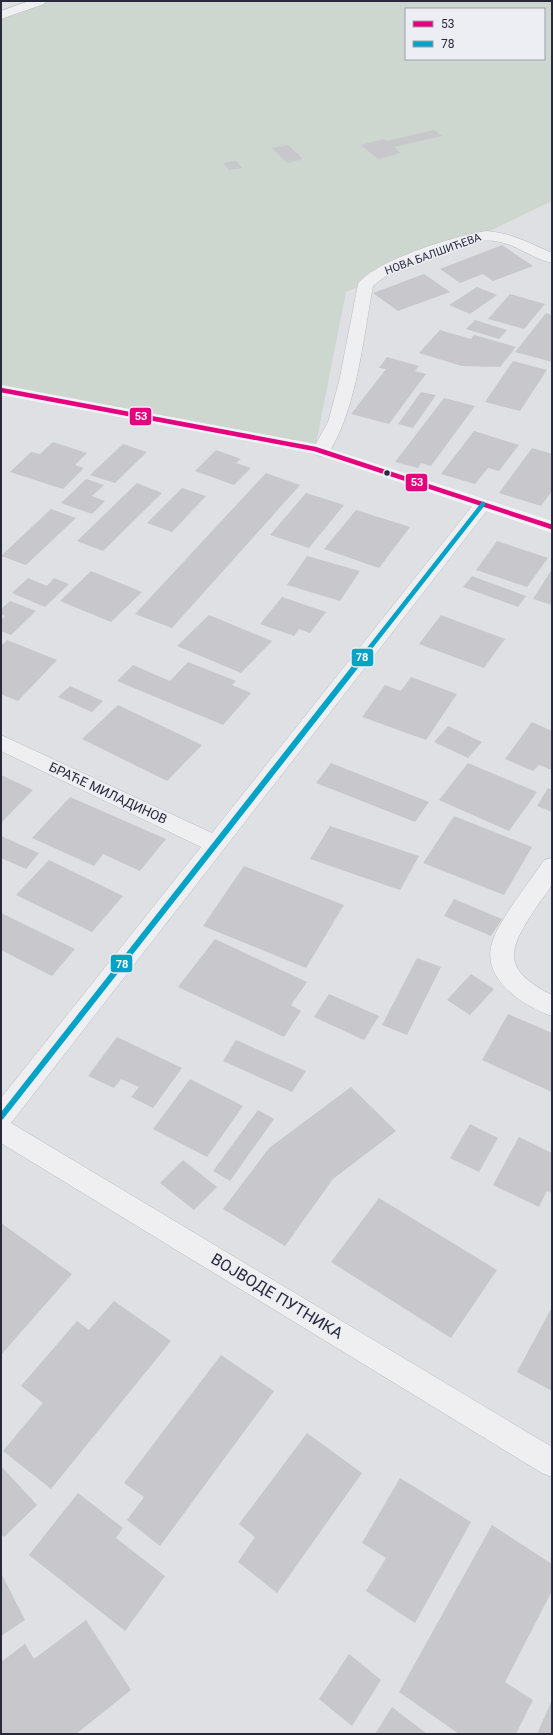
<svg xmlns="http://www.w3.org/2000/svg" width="553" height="1735" viewBox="0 0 553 1735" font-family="Roboto,sans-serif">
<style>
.green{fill:#cdd7d0;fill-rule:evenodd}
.building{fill:#c7c7cc}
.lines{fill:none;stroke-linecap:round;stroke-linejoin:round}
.street-casing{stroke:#bcbdc1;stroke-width:1}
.street{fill:#efeff1;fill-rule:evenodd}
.secondary{fill:#f3f4f5;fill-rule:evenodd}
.bus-1-casing{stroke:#edeef4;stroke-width:7}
.bus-2-far1-casing{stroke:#edeef4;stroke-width:7}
.bus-2-casing{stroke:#edeef4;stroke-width:9}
.bus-1{stroke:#e5007d;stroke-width:4.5}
.bus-2-far1{stroke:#02a3c7;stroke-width:4.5}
.bus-2{stroke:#02a3c7;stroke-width:6}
.bus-dot{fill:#282a3c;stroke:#edeef4;stroke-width:1.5}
.labels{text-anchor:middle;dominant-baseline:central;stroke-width:3;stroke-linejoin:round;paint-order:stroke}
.far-street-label{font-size:11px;fill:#282a3c;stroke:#edeef4}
.street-label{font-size:13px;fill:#282a3c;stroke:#edeef4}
.near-street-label{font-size:16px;fill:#282a3c;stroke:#edeef4}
.line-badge{stroke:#edeef4;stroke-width:1.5}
.badge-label{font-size:11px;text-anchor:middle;font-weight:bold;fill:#fff}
</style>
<rect width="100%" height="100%" fill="#dfe0e4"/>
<path class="green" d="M40,1H552V201L473,239L346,292L315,449L1,390V15ZM406,9H544V59H406Z"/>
<path class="building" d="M434,130L442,136L394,147L401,153L378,159L361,145L384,139L387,141Z
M288,145L303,159L287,163L272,148Z
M236,161L242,168L229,170L223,163Z
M502,245L533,266L493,281L483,274L460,283L440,269Z
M424,274L450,292L398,311L373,293Z
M477,287L497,295L470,314L449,305Z
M510,294L545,304L524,329L488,319Z
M546,313L552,315V362L515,352Z
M475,320L507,330L499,339L466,329Z
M440,330L471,339L474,335L516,347L500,367L462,366L419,353Z
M387,357L419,366L415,371L426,374L389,424L351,414L386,369L379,368Z
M513,361L547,370L520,411L485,402Z
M421,392L436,395L413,428L398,424Z
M444,398L475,406L431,466L421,463L418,468L395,462Z
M474,431L519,445L499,471L488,468L475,484L441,474Z
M53,442L87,453L75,465L84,468L63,489L10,472L31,452L40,454Z
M123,444L147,452L115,483L90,475Z
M532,448L552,454V491L541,506L499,493Z
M216,450L241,459L236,463L251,468L234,485L195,471Z
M266,473L300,485L172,628L135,614Z
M86,479L104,485L92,496L105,501L92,514L61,503Z
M137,483L162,493L103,551L77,541Z
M182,488L206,496L172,532L147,523Z
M306,493L344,505L309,548L270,535Z
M51,509L76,518L26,565L1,556Z
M356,510L410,527L379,568L324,549Z
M497,541L548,558L527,587L476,570Z
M307,556L360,571L340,601L287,585Z
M552,569V605L533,599Z
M91,571L142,592L111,622L60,601Z
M472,576L526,596L518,607L463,587Z
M28,578L47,586L54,578L69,584L45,607L12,593Z
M282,597L326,612L310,633L299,629L294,636L260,624Z
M10,601L36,611L11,635L1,631V620L5,616L1,614V609Z
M209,615L272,641L241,673L177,646Z
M441,615L505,639L484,668L419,644Z
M7,640L57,660L18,701L1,694V646Z
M188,662L236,681L232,685L251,693L223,725L117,681L133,665L170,681Z
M411,677L457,694L426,740L362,717L385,685L401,691Z
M70,686L103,701L92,712L58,697Z
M118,705L202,745L167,781L82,739Z
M532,722L552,731V770L539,765L533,771L505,759Z
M448,726L482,742L468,758L434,742Z
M331,763L429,802L415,822L316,783Z
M468,763L537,792L509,831L439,800Z
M1,775L33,790L1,823Z
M548,788L552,790V812L537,806Z
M70,797L166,839L140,871L103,854L94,866L32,838Z
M454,816L532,847L504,895L423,863Z
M330,826L419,856L400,890L310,859Z
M1,836L39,853L26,869L1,858Z
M49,860L123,896L92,932L16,895Z
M244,866L344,905L306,968L203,926Z
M454,899L502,919L491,936L444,916Z
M1,913L75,949L52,976L1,950Z
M215,939L307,982L291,1005L301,1011L284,1037L178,987Z
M417,958L441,967L407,1035L382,1025Z
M471,974L494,989L470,1015L447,1000Z
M329,994L379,1016L364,1040L314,1017Z
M508,1014L552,1033V1092L482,1060Z
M117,1037L182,1068L153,1108L131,1097L139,1087L121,1079L114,1088L88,1076Z
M236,1040L306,1071L292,1092L223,1061Z
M190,1079L243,1106L207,1157L153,1129Z
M351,1087L396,1131L333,1179L285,1246L223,1209L269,1148Z
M258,1110L274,1119L230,1181L213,1171Z
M470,1124L498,1138L479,1172L450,1158Z
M519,1137L552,1153V1193L547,1191L539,1207L493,1185Z
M183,1160L217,1187L194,1210L160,1183Z
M379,1198L497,1270L451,1338L331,1262Z
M1,1223L72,1274L1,1355Z
M114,1301L171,1341L51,1489L3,1451L43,1403L21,1386L77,1321L89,1330Z
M552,1307V1391L517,1372Z
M221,1355L274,1391L160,1546L127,1520L144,1497L124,1483Z
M307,1433L362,1473L277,1593L238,1562L255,1537L239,1524Z
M1,1466L37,1505L4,1537L1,1534Z
M400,1478L471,1522L415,1623L366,1591L386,1558L362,1543Z
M78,1493L123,1528L116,1538L165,1576L125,1631L29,1555Z
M492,1525L552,1564V1591L505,1682L533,1700L516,1734H459L399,1692Z
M1,1573L25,1620L1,1636Z
M86,1620L131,1690L76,1734H1V1662L25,1644L34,1659Z
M349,1654L381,1680L352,1726L319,1699Z
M552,1700V1734H537Z
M392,1707L427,1734H375Z"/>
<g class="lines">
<defs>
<path id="street" d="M29,1H46L44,4L1,19V11Z
M487,231C511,233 530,243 552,253V263C524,256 510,237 478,241C443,252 402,261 373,286C363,338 357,411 327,455L321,456L315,455L312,451L328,422L339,382L358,284C375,260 458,235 487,231Z
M483,499L489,500L492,504L489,508L11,1123L552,1447V1477L542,1473L1,1143V1098L201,847L1,751V735L212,833L477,500Z
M552,858C552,866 553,875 552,882C551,889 543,897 539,903C511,946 496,967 552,995V1016C523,1006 481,979 492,943C499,919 530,882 544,860Z"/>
</defs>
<use href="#street" class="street-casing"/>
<use href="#street" class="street"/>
<path class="secondary" d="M1,385L315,444L552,521V533L312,453L1,395Z"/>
<defs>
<path id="bus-1" d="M1,390L315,449L552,527"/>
<path id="bus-2-far1" d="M365,654L483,504"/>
<path id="bus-2" d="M1,1117L366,653"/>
</defs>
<use href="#bus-1" class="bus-1-casing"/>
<use href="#bus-2-far1" class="bus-2-far1-casing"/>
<use href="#bus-2" class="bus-2-casing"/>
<use href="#bus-1" class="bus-1"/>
<use href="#bus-2-far1" class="bus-2-far1"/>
<use href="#bus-2" class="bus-2"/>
</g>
<circle class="bus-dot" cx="387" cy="473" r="3.5"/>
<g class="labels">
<g class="far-street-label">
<text transform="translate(433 254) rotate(-20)">НОВА БАЛШИЋЕВА</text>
</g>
<g class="street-label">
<text transform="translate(108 793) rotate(25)">БРАЋЕ МИЛАДИНОВ</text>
</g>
<g class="near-street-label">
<text transform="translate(277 1296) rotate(31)">ВОЈВОДЕ ПУТНИКА</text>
</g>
</g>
<g class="line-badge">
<rect x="129" y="407" width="23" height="19" rx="4" fill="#e5007d"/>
<rect x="405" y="473" width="23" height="19" rx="4" fill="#e5007d"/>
<rect x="351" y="648" width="23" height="19" rx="4" fill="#02a3c7"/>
<rect x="110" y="954" width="23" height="19" rx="4" fill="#02a3c7"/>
</g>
<g class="badge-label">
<text x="141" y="420">53</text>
<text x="417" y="486">53</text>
<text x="362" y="661">78</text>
<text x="122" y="968">78</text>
</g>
<rect width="553" height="1735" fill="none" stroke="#282a3c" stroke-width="4"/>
<rect x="405" y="8" width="140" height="52" fill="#edeef4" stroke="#9ea0aa"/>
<rect x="413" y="21" width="20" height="6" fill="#e5007d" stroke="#9ea0aa"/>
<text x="441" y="28" font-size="12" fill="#282a3c">53</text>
<rect x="413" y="41" width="20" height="6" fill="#02a3c7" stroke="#9ea0aa"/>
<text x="441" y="48" font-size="12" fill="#282a3c">78</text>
</svg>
